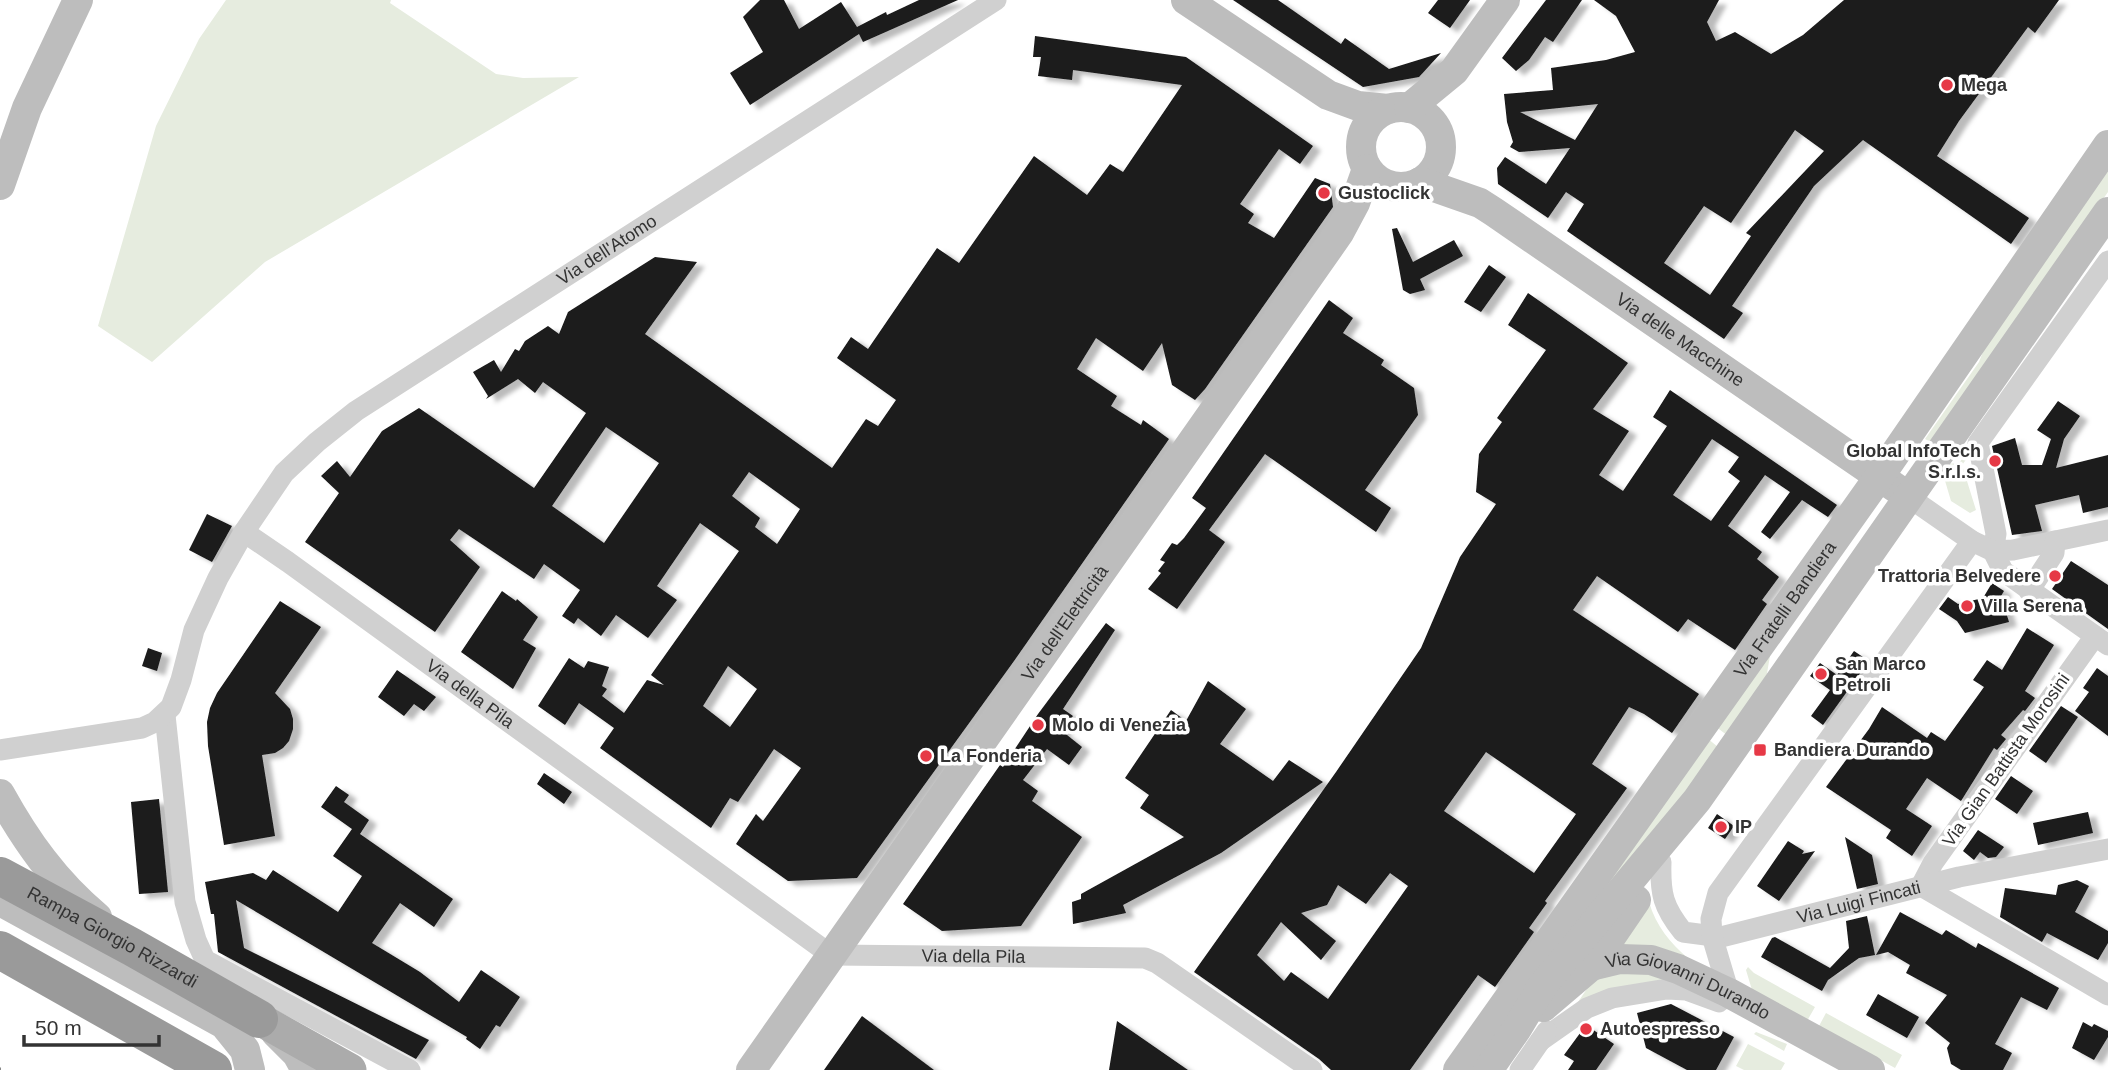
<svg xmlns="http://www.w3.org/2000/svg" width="2108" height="1070" viewBox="0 0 2108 1070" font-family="Helvetica,sans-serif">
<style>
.green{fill:#e6ecdf}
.building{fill:#1a1a1a;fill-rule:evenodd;filter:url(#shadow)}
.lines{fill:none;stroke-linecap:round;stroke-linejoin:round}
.street{stroke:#d0d0d0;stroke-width:21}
.secondary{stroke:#bdbdbd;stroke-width:30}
.primary{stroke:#ababab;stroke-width:33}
.highway{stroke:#9a9a9a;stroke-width:38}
.rail{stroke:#888;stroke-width:5;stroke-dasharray:7 5;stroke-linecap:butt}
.poi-dot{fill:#e63946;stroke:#fff;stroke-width:2.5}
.labels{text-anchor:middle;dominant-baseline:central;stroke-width:7;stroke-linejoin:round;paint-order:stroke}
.poi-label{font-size:18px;font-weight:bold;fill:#333;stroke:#fff;text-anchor:start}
.street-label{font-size:18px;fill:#333;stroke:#fff}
</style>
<defs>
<filter id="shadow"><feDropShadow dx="8" dy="4.5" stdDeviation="2" flood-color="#0004"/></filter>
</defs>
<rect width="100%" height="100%" fill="#fff"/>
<path class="green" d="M226,0H391L390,3L496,74L523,78L579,77L265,262L152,362L98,326L156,126L199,39Z
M2108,167V192L1932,443L1925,439L1979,362L1990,334Z
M1968,451V457L1962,465L1976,510L1970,513L1951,501L1943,474L1948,464L1959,463Z
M1771,650L1765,685L1728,736L1715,726Z
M1707,738L1718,747L1645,851L1534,985Z
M1649,902C1656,926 1670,943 1689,959L1615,949Z
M1748,967L1754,973L1815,1007L1807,1021L1752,990L1746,970Z
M1629,968L1698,985L1578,1002L1595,977Z
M1826,1013L1902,1055L1895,1068L1819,1026Z
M1756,1032L1787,1044L1784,1051L1754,1034Z
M1748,1044L1785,1063L1781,1070H1744L1736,1066Z"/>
<path class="building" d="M760,0H784L799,29L841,2L857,27L886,12L887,15L919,0H958L863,42L859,34L750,105L730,73L763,52L743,17Z
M1233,0H1278L1341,44L1345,38L1389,69L1441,53L1419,77L1363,87Z
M1438,0H1470L1450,28L1428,13Z
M1546,0H1582L1553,42L1545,37L1529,60L1516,71L1502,58Z
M1594,0H1719L1707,22L1716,41L1735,32L1771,54L1803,35L1844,0H2059L2035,33L2028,27L1959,121L1937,156L2029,218L2011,244L1863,140L1814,186L1732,306L1743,313L1724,339L1567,231L1584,204L1566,192L1548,218L1498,184L1497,168L1505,157L1546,184L1570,148L1519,152L1510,147L1513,142L1507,122L1504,94L1553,90L1551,68L1606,60L1635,52L1616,16ZM1598,104L1575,140L1520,112ZM1795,130L1824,151L1746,233L1751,236L1710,295L1664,263L1704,206L1731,223Z
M1035,36L1186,57L1313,146L1300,164L1279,149L1240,204L1254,214L1248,223L1274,238L1315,178L1330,184L1333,207L1205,389L1195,400L1172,385L1162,343L1143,371L1096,338L1077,369L1117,396L1111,406L1141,425L1143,420L1169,439L1014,661L857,878L788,881L736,844L756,814L763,821L801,768L774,749L738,802L730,798L711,828L600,748L614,728L579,703L565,725L538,706L569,658L584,668L588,661L609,667L602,686L607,689L602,696L624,713L647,680L664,685L651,675L739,551L700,523L657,586L677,600L648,638L616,615L601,636L578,618L574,624L562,616L580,590L544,564L534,579L459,529L450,540L480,567L435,632L305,542L339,493L321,476L337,461L350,477L382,431L419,408L534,488L586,413L543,382L535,393L518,379L486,399L488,396L473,372L494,360L501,372L515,349L519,351L525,341L548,326L559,334L568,312L655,257L697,262L645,334L832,468L866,419L878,426L896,400L837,358L851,337L868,349L937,248L959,263L1034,156L1087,195L1110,164L1123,172L1182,85L1073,70L1072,80L1038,76L1041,57H1033ZM606,427L659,463L604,543L552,506ZM749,472L800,509L777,544L755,527L760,518L732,496ZM728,666L757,689L730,727L703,706Z
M1397,228L1413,262L1454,240L1463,256L1420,279L1425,290L1410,294L1403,290L1392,229Z
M1489,265L1506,277L1481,312L1464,302Z
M1528,293L1628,363L1593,409L1629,431L1599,475L1623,491L1667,426L1653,417L1670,390L1837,505L1828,517L1802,500L1770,539L1761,532L1790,492L1765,475L1728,526L1762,552L1757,559L1779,577L1762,600L1767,604L1735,650L1688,619L1678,632L1597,576L1573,610L1699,694L1672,733L1644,714L1629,707L1592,764L1627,788L1545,901L1547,903L1529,928L1534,932L1495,987L1478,975L1410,1070H1331L1319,1059L1194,972L1336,772L1421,648L1460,557L1496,504L1476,492L1479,454L1502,422L1497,418L1546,350L1508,325ZM1712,439L1739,457L1728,472L1740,481L1711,521L1673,495ZM1486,752L1576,814L1534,873L1444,811ZM1390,873L1408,886L1328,999L1291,972L1284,981L1257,955L1281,922L1321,960L1336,941L1301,913L1327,905L1338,885L1366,904Z
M1329,300L1353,318L1343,333L1384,360L1381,365L1414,388L1418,415L1365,490L1391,508L1376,532L1265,454L1209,530L1225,542L1177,609L1148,589L1161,573L1158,571L1165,562L1160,560L1172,543L1177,545L1184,538L1206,508L1192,498Z
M2058,401L2080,416L2064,439L2056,468L2108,455V507L2083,513L2079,495L2035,505L2042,531L2012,535L1992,446L2015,438L2022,465H2042L2051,439L2037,430Z
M207,514L232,526L212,562L189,550Z
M2071,561L2108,585V629L2052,589Z
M1992,583L2004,591L2001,596L2009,622L1965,633L1957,621L1939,609L1948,597L1958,604L1983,598Z
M502,591L516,601L517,599L538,617L523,640L536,648L513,689L461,652Z
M280,601L321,627L275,693L290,709L293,719V729L289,741L283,748L275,753L262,755L275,836L224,845L208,746L207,722L210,708L217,693Z
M1106,623L1115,630L1063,709L1073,716L1062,731L1082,747L1069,765L1047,749L1023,780L1038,791L1032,801L1082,837L1021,926L942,931L903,904L1000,765L1003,767L1038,714Z
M2027,628L2054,645L2025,691L2035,698L2025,711L2023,710L2001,735L2006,739L1997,750L1994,748L1961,801L1927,778L1906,809L1932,826L1912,856L1886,838L1891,830L1826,787L1869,729L1882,707L1927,738L1931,732L1945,741L1984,687L1973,680L1987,660L2002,670Z
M148,648L162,653L157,671L142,666Z
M1854,651L1869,661L1823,725L1811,716L1830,690L1810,676L1820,663L1837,675Z
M2097,668L2108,676V736L2075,711L2089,692L2083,688Z
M397,670L436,697L424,711L414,704L404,716L378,697Z
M1208,681L1246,709L1220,744L1273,781L1289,760L1323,782L1221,853L1123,905L1126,913L1073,924L1072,902L1081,899V894L1184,837L1140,808L1149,795L1125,778L1171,710L1186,721Z
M2061,706L2078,717L2046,763L2029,751Z
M544,773L572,792L564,804L537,784Z
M2011,776L2033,791L2017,814L1995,799Z
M336,786L349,795L344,802L369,820L360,834L453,899L434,927L400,903L372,943L420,972L459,1002L481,970L520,997L500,1027L496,1025L480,1049L466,1039L467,1037L236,900L244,948L429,1040L416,1059L218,952L214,914H211L205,882L253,873L266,880L273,870L338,912L362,876L333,856L352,829L321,807Z
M159,799L168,892L139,894L131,802Z
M2088,812L2093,833L2038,845L2033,823Z
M1717,814L1734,826L1725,839L1708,828Z
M1978,830L2004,847L1996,857L1988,858L1980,852L1974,860L1963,851Z
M1845,837L1872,855L1878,884L1857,889Z
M1788,841L1804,851L1802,854L1815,851L1779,901L1757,886Z
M2077,880L2089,886L2075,912L2108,931V943L2098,960L2047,933L2042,942L2000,917L2005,888L2056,895L2058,885Z
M1900,912L1942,935L1946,930L1976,948L1978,943L2059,988L2047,1010L2021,997L1995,1044L2012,1053L2003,1070H1961L1951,1064L1947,1048L1950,1043L1925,1023L1947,995L1906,973L1910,965L1888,952L1876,955Z
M1867,916L1875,955L1859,958L1828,980L1822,991L1761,957L1772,938L1775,937L1830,968L1849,948L1846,921Z
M1878,994L1919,1017L1907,1038L1866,1015Z
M1671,1004L1734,1037L1716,1070H1687L1646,1048L1637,1013Z
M862,1016L934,1070H824Z
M1117,1021L1136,1034L1188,1070H1109Z
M2083,1022L2092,1027L2094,1024L2108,1031V1037L2094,1060L2072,1048Z
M1586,1025L1614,1044L1596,1070H1568L1574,1061L1564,1055Z"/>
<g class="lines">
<g class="street">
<path d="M2108,261L1978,443L1996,534L1993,551L2013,550L2108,530"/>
<path d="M1910,498L1972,541L1993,551L2003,571L2108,645"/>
<path id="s1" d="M244,532L288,562L831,955L1145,958L1157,963L1312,1070"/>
<path d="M2029,591L2054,553L2055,541"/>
<path d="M2095,636L1933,863L1921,886L2108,995"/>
<path d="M165,715L185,902L196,940L205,960L410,1070"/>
<path id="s2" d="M0,750L142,728L155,722L171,707L181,680L194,630L218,578L244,532L284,473L317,442L356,411L996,0"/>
<path id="s3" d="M1661,862C1660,894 1663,907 1683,932L1721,937L1959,877L2108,849"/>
<path d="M1729,993L1712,936L1711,919L1718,893L1972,541"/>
<path d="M1540,1041L1587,1008L1612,998L1667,989L1686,990L1719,1002"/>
<path d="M1520,1070L1547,1031"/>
</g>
<g class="secondary">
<path d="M1186,0L1328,95L1358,106L1388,109"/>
<circle cx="1401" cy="147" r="40"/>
<path d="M1409,108L1454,71L1505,0"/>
<path id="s4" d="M1420,182L1480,203L1494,212L1896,488"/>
<path d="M0,185L27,108L78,0"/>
<path d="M0,794C26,841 55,882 97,917"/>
<path d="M0,901L224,1024L245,1050L250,1070"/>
<path id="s5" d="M1591,966L1620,959L1651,960L1678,969L1729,993L1870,1070"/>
<path d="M1543,1007L1591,966L1636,900"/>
<path d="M276,1033L297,1054L306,1070"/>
<path id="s6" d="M751,1070L1339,233L1355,203L1367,169"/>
<path id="s7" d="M1458,1070L1879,477L2108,145"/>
<path d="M1488,1070L1516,1030L1543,985L1697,800L2108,212"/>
</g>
<path class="primary" d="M259,1019L350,1070"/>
<g class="highway">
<path id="s8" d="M0,876L132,947L259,1019"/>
<path d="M0,950L213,1070"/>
</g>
<path class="rail" d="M0,1070H1"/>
</g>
<g class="poi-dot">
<circle cx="1947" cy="85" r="7"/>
<circle cx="1324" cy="193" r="7"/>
<circle cx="1995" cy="461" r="7"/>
<circle cx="2055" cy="576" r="7"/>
<circle cx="1967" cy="606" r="7"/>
<circle cx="1821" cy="674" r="7"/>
<circle cx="1038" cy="725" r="7"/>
<rect x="1753" y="743" width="14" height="14" rx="3.5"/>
<circle cx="926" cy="756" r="7"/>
<circle cx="1721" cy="827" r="7"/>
<circle cx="1586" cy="1029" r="7"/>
</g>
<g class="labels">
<g class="poi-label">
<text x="1961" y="85">Mega</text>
<text x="1338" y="193">Gustoclick</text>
<text x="1981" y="451" text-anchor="end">Global InfoTech<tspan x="1981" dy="21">S.r.l.s.</tspan></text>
<text x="2041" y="576" text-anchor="end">Trattoria Belvedere</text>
<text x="1981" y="606">Villa Serena</text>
<text x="1835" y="664">San Marco<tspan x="1835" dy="21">Petroli</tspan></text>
<text x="1052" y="725">Molo di Venezia</text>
<text x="1774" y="750">Bandiera Durando</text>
<text x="940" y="756">La Fonderia</text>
<text x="1735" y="827">IP</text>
<text x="1600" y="1029">Autoespresso</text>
</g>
<g class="street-label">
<text stroke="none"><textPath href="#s2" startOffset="835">Via dell'Atomo</textPath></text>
<text stroke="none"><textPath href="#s4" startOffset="306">Via delle Macchine</textPath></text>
<text stroke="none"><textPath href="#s7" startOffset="565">Via Fratelli Bandiera</textPath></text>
<text stroke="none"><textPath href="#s6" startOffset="546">Via dell'Elettricità</textPath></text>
<text stroke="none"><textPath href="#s1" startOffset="278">Via della Pila</textPath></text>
<text transform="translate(2006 760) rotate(-55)">Via Gian Battista Morosini</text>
<text stroke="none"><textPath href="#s3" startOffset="256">Via Luigi Fincati</textPath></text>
<text stroke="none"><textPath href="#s8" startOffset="128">Rampa Giorgio Rizzardi</textPath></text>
<text stroke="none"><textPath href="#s1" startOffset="866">Via della Pila</textPath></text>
<text stroke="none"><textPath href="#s5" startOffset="103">Via Giovanni Durando</textPath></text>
</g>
</g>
<path d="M24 1035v10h135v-10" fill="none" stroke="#333333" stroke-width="3.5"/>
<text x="35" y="1035" font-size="21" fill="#333333" stroke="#ffffff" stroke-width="5" paint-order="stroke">50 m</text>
</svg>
